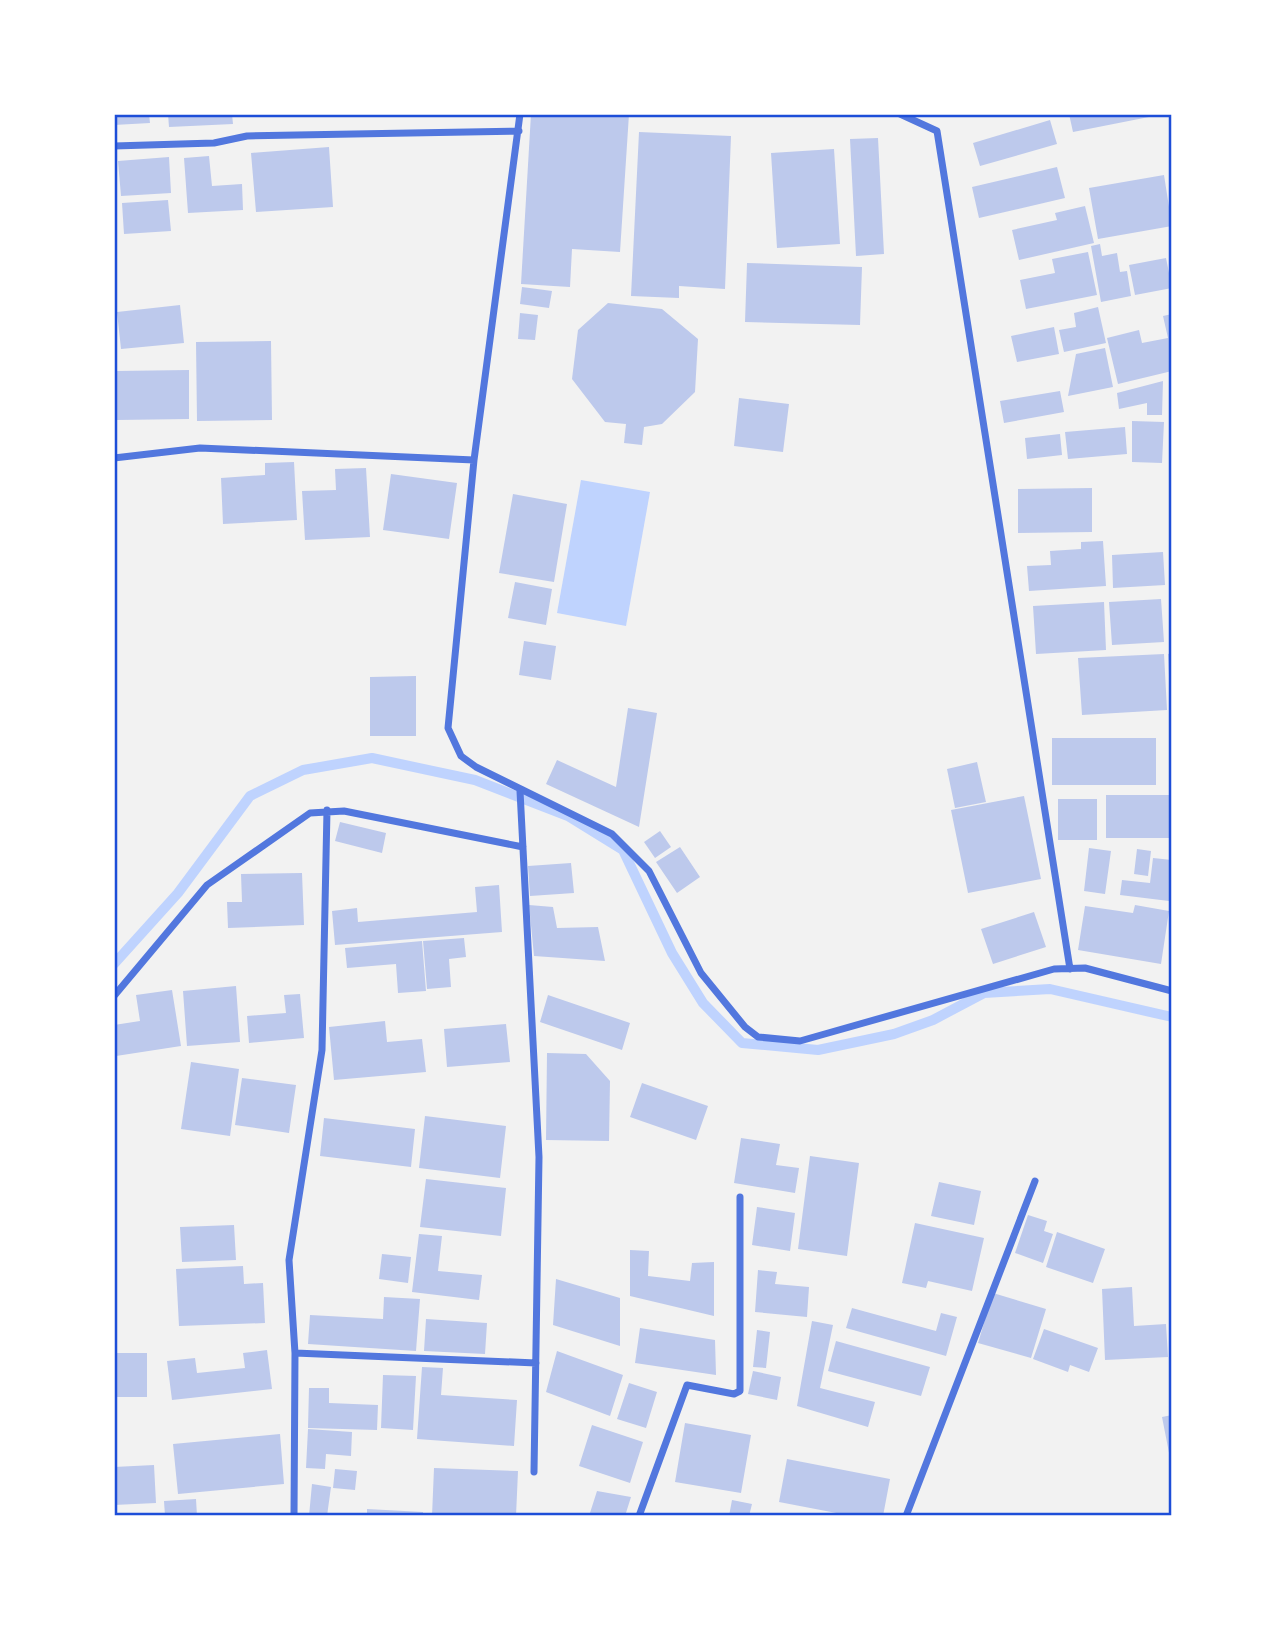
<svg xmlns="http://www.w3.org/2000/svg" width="1286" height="1630" viewBox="0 0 1286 1630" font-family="'IBM Plex Serif',serif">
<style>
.water{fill:#bfd3fe}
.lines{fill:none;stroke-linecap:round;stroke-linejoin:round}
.stream{stroke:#bfd3fe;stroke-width:10}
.building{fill:#bdc9ec}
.minor{stroke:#5277de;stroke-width:7}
.neatline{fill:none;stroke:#1d4ed8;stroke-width:2.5}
</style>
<rect width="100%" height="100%" fill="#f2f2f2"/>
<path class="water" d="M581,480L650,492L626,626L557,613Z"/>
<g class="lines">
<path class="stream" d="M114,964L178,893L250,796L303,770L372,758L475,780L568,816L623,850L672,953L703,1003L742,1043L818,1050L894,1034L933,1020L984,993L1050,989L1172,1017"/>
</g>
<path class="building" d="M114,114H149L150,123L114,125Z
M168,114H232L233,124L169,127Z
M531,114H629L620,252L572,249L570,287L521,284Z
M1069,114H1159V115L1073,132Z
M1050,120L1057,144L980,166L973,143Z
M639,132L731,136L725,289L679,286V298L631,296Z
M878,138L884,254L856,256L850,139Z
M329,147L333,207L256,212L251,153Z
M834,149L840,244L777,248L771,153Z
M209,156L212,186L242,184L243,210L188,213L184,158Z
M169,157L171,193L121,196L118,161Z
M1057,167L1065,198L979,218L972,187Z
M1164,175L1172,226L1098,239L1089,188Z
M168,200L171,231L124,234L122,203Z
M1085,206L1094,243L1019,260L1012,230L1057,220L1055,213Z
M1100,244L1102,256L1117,253L1120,272L1127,271L1131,296L1101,302L1091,246Z
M1088,252L1097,295L1026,309L1020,280L1055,273L1052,259Z
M1166,258L1172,288L1135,295L1129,265Z
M747,263L862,267L860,325L745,322Z
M522,287L552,291L549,308L520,304Z
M608,303L662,309L698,339L695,392L662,424L644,427L642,445L624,443L626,424L605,422L572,379L578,330Z
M180,305L184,343L121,349L117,312Z
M1098,307L1106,343L1064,352L1059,330L1076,327L1074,313Z
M520,313L538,315L535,340L518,339Z
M1172,314V371L1118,384L1107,338L1139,330L1142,343L1168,338L1163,316Z
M1054,327L1059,354L1017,362L1011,336Z
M271,341L272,420L197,421L196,342Z
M1105,348L1113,387L1068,396L1076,354Z
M189,370V419L117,420L116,371Z
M1163,381L1162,415H1147V403L1119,409L1117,393Z
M1060,391L1064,412L1004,423L1000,401Z
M739,398L789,404L783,452L734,446Z
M1132,421L1164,422L1162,463L1132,462Z
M1125,427L1127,454L1068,459L1065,432Z
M1060,434L1062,455L1027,459L1025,438Z
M294,462L297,520L223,524L221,478L265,475V463Z
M366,468L370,537L305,540L302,491L336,490L335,469Z
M391,474L457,483L449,539L383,530Z
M1092,488V532L1018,533V489Z
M513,494L567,504L554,582L499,573Z
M1103,541L1106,586L1029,591L1027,566L1051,565L1050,551L1081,549V542Z
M1163,552L1165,585L1113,588L1112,555Z
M515,582L552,589L546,625L508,618Z
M1161,599L1164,642L1112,645L1109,602Z
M1104,602L1106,650L1036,654L1033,606Z
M524,641L556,646L551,680L519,675Z
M1172,653V699H1170L1168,654Z
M1164,654L1167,710L1082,715L1078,658Z
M416,676V736H370V677Z
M628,708L657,713L639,827L546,784L557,760L616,787Z
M1052,738H1156V785H1052Z
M977,762L986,802L955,808L947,769Z
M1106,795H1169V838H1106Z
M1024,796L1041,879L968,893L951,810Z
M1058,799H1097V840H1058Z
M340,822L386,833L382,853L335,841Z
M660,831L671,847L655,858L644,842Z
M680,847L700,877L677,893L656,862Z
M1089,848L1111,851L1105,894L1084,891Z
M1137,849L1151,851L1148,876L1134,874Z
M1153,858L1172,860L1169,901L1120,895L1122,880L1150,883Z
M571,863L574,893L530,896L528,866Z
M302,873L304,925L228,928L227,902H242L241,874Z
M499,885L502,932L335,945L332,911L357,908L358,922L477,912L475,887Z
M529,905L553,907L557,928L598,927L605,961L534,956Z
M1135,905L1169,911L1161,964L1078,950L1085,906L1133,913Z
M1034,912L1046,947L993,964L981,929Z
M464,938L466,957L449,959L451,987L427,989L423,941Z
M422,941L426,991L398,993L396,964L347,968L345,948Z
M236,986L240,1042L187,1046L183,991Z
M172,990L181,1046L116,1056L114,1025L140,1021L136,995Z
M300,994L304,1038L249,1043L247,1016L286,1013L284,995Z
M548,995L630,1023L622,1050L540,1022Z
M385,1021L387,1042L422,1039L426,1072L334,1080L329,1027Z
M506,1024L510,1062L447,1067L444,1029Z
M547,1053L586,1054L610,1081L609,1141L546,1140Z
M191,1062L239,1069L230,1136L181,1129Z
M242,1078L296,1085L289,1133L235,1125Z
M642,1083L708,1106L696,1140L630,1117Z
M425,1116L506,1126L500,1178L419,1168Z
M324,1118L415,1129L411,1167L320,1156Z
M741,1138L780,1144L776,1165L799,1168L795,1193L734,1183Z
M810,1156L859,1163L847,1256L798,1249Z
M426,1179L506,1188L501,1236L420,1227Z
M939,1182L981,1191L974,1225L931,1216Z
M757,1207L795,1213L790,1251L752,1245Z
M1028,1215L1047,1221L1044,1231L1053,1234L1043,1263L1015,1253Z
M915,1223L984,1238L972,1291L928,1281L926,1288L902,1283Z
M234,1225L236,1260L182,1262L180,1227Z
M1057,1232L1105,1249L1093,1283L1046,1267Z
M419,1234L442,1236L438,1271L482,1275L479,1300L412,1292Z
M630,1250L649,1251L648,1276L690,1281L692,1263L714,1262V1316L630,1296Z
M382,1254L411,1257L408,1283L379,1279Z
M243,1266L244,1284L263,1283L265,1323L179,1326L176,1269Z
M758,1270L777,1272L775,1284L809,1287L807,1317L755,1312Z
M556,1279L620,1298V1346L553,1325Z
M1132,1287L1134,1326L1166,1324L1168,1357L1105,1360L1102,1289Z
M993,1293L1046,1309L1031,1358L978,1343Z
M384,1297L420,1299L416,1351L308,1344L310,1315L383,1319Z
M852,1308L936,1331L941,1313L957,1317L946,1356L846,1328Z
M426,1319L487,1323L485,1354L424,1351Z
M812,1321L833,1325L820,1388L875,1402L868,1427L797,1406Z
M640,1328L715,1340L716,1375L635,1363Z
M1044,1329L1098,1348L1089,1372L1070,1365L1068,1372L1033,1359Z
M757,1330L770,1332L766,1368L753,1367Z
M836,1341L930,1367L921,1396L828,1371Z
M267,1350L272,1389L172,1400L167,1361L195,1358L197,1373L245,1368L243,1353Z
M557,1351L623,1375L610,1416L546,1392Z
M114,1353H147V1397H114Z
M422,1367L443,1368L441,1395L517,1400L514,1446L417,1439Z
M753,1371L781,1377L777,1400L748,1394Z
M383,1375L416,1376L413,1430L381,1428Z
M629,1383L657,1392L646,1428L617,1419Z
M309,1388H329V1403L378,1405L377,1430L308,1428Z
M1172,1415V1462L1171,1463L1162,1417Z
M685,1423L751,1435L741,1493L675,1482Z
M592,1425L643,1442L630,1483L579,1466Z
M308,1429L352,1432L351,1456L326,1454L325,1469L306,1468Z
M280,1434L284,1484L178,1494L173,1444Z
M787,1459L890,1479L883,1516H852L779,1502Z
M154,1465L156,1503L114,1505V1467Z
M434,1468L518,1471L516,1516H432Z
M335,1469L357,1471L355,1490L333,1488Z
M312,1484L331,1487L327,1516H309Z
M597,1491L631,1497L625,1516H589Z
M196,1499L197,1516H165L164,1501Z
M732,1500L752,1504L749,1516H729Z
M367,1509L423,1512V1516H367Z"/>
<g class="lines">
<path class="minor" d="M520,114L474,460L448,728L461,756L476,767L612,834L649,871L701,973L745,1027L758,1037L800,1041L1054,969L1085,968L1172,991
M900,114L937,131L1070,969
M114,146L214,143L247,136L519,131
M114,458L200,448L474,460
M520,791L539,1157L534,1472
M114,996L207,885L310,813L344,811L523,847
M295,1353L536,1363
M294,1516L295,1353L289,1260L322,1050L327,810
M639,1516L687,1385L734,1394L740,1391V1197
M906,1516L1035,1181"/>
</g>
<rect width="1286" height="1630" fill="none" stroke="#ffffff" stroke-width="231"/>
<rect x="116" y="116" width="1054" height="1398" class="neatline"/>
</svg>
